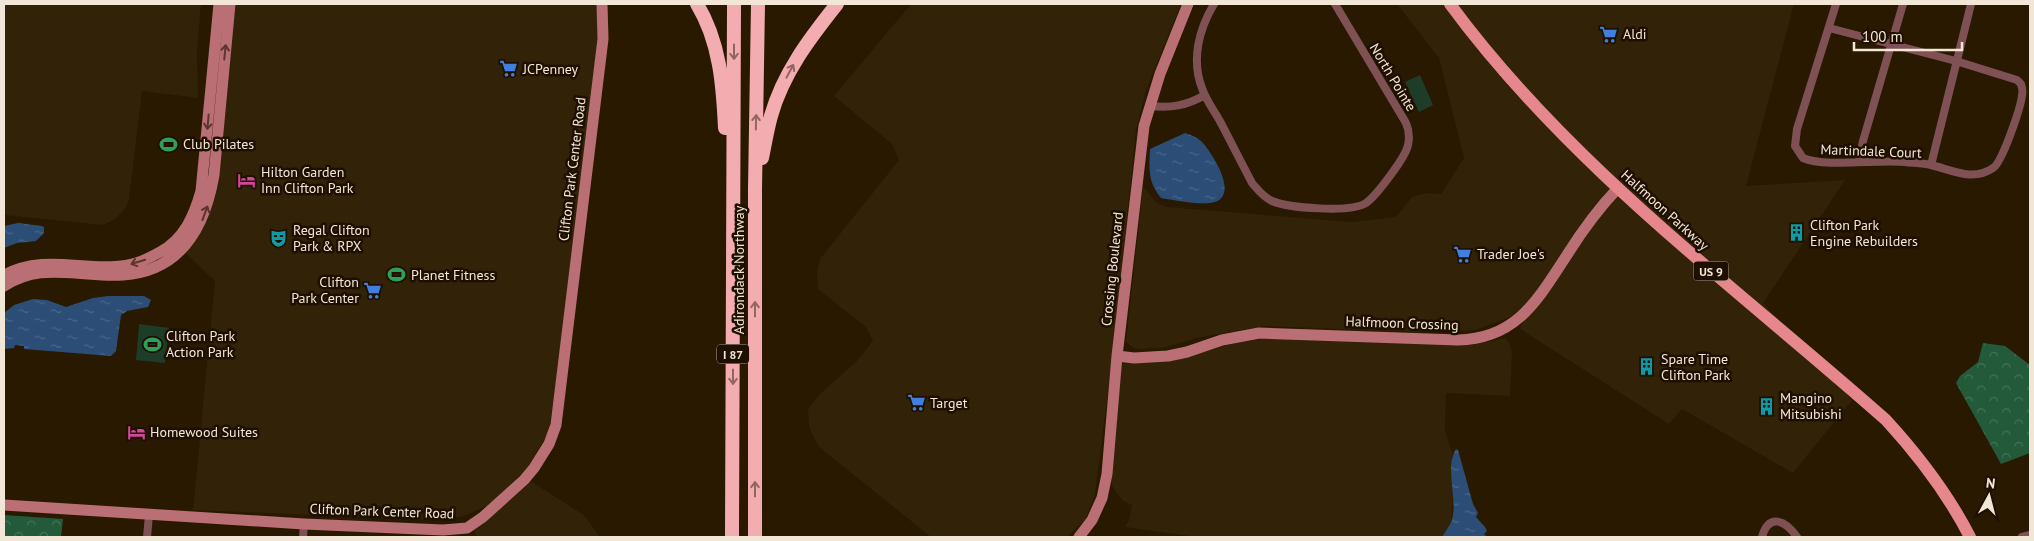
<svg xmlns="http://www.w3.org/2000/svg" width="2034" height="541" viewBox="0 0 2034 541" font-family="'PT Sans',sans-serif">
<style>
.built{fill:#312208}
.forest{fill:url(#forest-crowns)}
.pitch{fill:#1d3d29}
.water{fill:url(#water-ripples)}
.lines{fill:none;stroke-linecap:round;stroke-linejoin:round}
.street{stroke:#805154;stroke-width:8}
.secondary{stroke:#ba6f74;stroke-width:11}
.primary{stroke:#e6868d;stroke-width:12}
.highway{stroke:#f3acb0;stroke-width:14}
.oneway{stroke:#5c352e}
.oneway2{stroke:#936561}
.labels{text-anchor:middle;dominant-baseline:central;stroke-width:5;stroke-linejoin:round;paint-order:stroke}
.shield{fill:#1e0f00;stroke:#b2a696;stroke-width:1}
.shield-label{font-size:12px;font-weight:bold;fill:#f2e7d7}
.poi-label{font-size:14px;fill:#f2e7d7;stroke:#1e0f00;text-anchor:start}
.street-label{font-size:14px;fill:#f2e7d7;stroke:#1e0f00}
</style>
<defs>
<pattern id="forest-crowns" width="20" height="18" patternUnits="userSpaceOnUse" patternTransform="scale(1.25)"><rect width="20" height="18" fill="#235a3a"/><path d="M2 6a3 3 0 1 1 6 0M12 15a3 3 0 1 1 6 0" fill="none" stroke="#437256"/></pattern>
<pattern id="water-ripples" width="26" height="14" patternUnits="userSpaceOnUse" patternTransform="scale(1.25)"><rect width="26" height="14" fill="#2b4d76"/><path d="M2 4q2-2 4 0t4 0M15 11q2-2 4 0t4 0" fill="none" stroke="#4a6789"/></pattern>
</defs>
<rect width="100%" height="100%" fill="#281900"/>
<path class="built" d="M4,4H201L197,50L198,98L142,91L129,200L125,209L115,219L103,225L4,215Z
M234,4H597L599,37L557,383L548,433L525,471L491,504L464,516L440,520L193,510L215,281L183,251L204,225Z
M911,4H1181L1146,91L1136,130L1112,360L1095,495L1085,520L1067,537H931L819,447L809,427L808,409L821,393L856,362L873,341L866,327L818,289L817,272L820,259L899,160L892,144L834,96Z
M1397,4H1794L1746,186L1845,180L1763,303L1852,400L1793,473L1682,409L1669,424L1520,329L1529,301L1510,317L1476,330L1420,332L1264,326L1197,338L1167,347L1142,349L1134,348L1126,342L1143,186L1156,202L1166,207L1352,222L1396,217L1412,197L1426,193L1441,194L1464,158L1439,58Z
M1252,338L1472,345L1505,338L1510,344L1512,353L1510,396L1446,393L1445,430L1453,455L1451,477L1453,497L1452,520L1442,537H1196L1125,527L1129,520L1132,505L1122,500L1112,486L1111,480L1122,364L1196,354Z
M529,480L584,515L600,537H477L473,529Z"/>
<path class="forest" d="M1983,343L2005,346L2030,365V453L2001,464L1956,383L1960,376L1978,362Z
M4,515L63,519L61,537H4Z"/>
<path class="pitch" d="M1420,75L1433,105L1419,112L1405,82Z
M139,324L169,328L165,363L136,360Z"/>
<path class="water" d="M1185,133C1191,135 1197,137 1202,142C1212,153 1239,194 1215,202C1203,206 1173,200 1161,198C1148,182 1149,170 1150,149Z
M18,223L42,226L44,227V233L36,241L17,243L4,248V226Z
M108,296H144L151,300L148,307L127,311L121,315L116,351L111,356L24,349V346L15,345L14,348L4,349V313L14,305L33,299L47,300L66,307L93,298Z
M1456,449L1458,450L1473,504L1478,513L1476,517L1485,527L1487,531L1484,534L1487,537H1442C1445,532 1450,525 1452,520C1458,497 1444,470 1456,449Z"/>
<g class="lines">
<path class="street" d="M1214,4C1199,29 1191,60 1202,88C1206,101 1216,113 1222,125C1232,144 1242,164 1252,183C1258,190 1263,197 1272,201C1288,208 1351,213 1366,203C1376,196 1406,157 1408,145C1410,136 1409,130 1406,123L1335,4
M1829,28L1956,61L2017,80L2021,84C2022,87 2023,91 2022,95C2021,107 2002,163 1993,168C1973,182 1952,170 1931,165C1923,163 1913,163 1905,162C1877,159 1826,168 1803,158L1795,146L1797,129L1836,4
M1150,106C1171,108 1186,106 1205,95
M1859,161L1863,141L1903,4
M1931,165L1971,4
M147,537L149,515
M303,537L304,524
M1762,537C1769,512 1786,521 1797,537
M2022,537L2030,535"/>
<path class="secondary" d="M4,275C48,252 87,274 132,264C142,262 151,257 160,252C184,239 194,216 201,191L219,4
M4,286C33,268 56,272 88,274C99,275 112,276 123,275C181,271 205,227 214,175L230,4
M1117,356L1134,358L1168,356L1187,352L1222,340L1259,333L1458,340C1517,339 1538,299 1567,255C1582,231 1598,209 1618,188
M4,505L304,524L443,530L467,528L483,517L524,480L534,468L549,444L556,425L603,39L602,4
M1079,537L1092,520L1102,498L1107,474L1117,356L1144,126L1160,74L1188,4"/>
<path class="primary" d="M1450,4C1570,167 1736,287 1886,420C1919,456 1948,494 1970,537"/>
<path class="highway" d="M697,4C720,42 723,85 725,128
M762,158C765,144 767,130 771,116C783,73 810,38 837,4
M732,537L734,4
M755,537V189L758,4"/>
</g>
<defs><path id="oneway-shaft" d="M-6 0H5M1.5-3L5.5 0L1.5 3" fill="none" stroke-width="1.6" stroke-linecap="round" stroke-linejoin="round" transform="scale(1.25)"/></defs>
<g class="oneway">
<use href="#oneway-shaft" transform="translate(225 52) rotate(-84)"/>
<use href="#oneway-shaft" transform="translate(208 122) rotate(95)"/>
<use href="#oneway-shaft" transform="translate(205 213) rotate(-70)"/>
<use href="#oneway-shaft" transform="translate(138 262) rotate(163)"/>
</g>
<g class="oneway2">
<use href="#oneway-shaft" transform="translate(734 52) rotate(90)"/>
<use href="#oneway-shaft" transform="translate(790 71) rotate(-62)"/>
<use href="#oneway-shaft" transform="translate(756 122) rotate(-89)"/>
<use href="#oneway-shaft" transform="translate(755 309) rotate(-90)"/>
<use href="#oneway-shaft" transform="translate(733 377) rotate(90)"/>
<use href="#oneway-shaft" transform="translate(755 489) rotate(-90)"/>
</g>
<defs>
<symbol id="supermarket-bare" viewBox="-9 -9 18 18"><path d="M-6-5.5h2.5l.6 2H6L4.5 2H-2.5L-4.4-4H-6ZM-1.5 3.2a1.3 1.3 0 1 0 .1 0ZM3 3.2a1.3 1.3 0 1 0 .1 0Z" fill="#3f7fe0" stroke="#1e0f00" stroke-width="2.5" paint-order="stroke"/></symbol>
<symbol id="stadium-bare" viewBox="-9 -9 18 18"><path d="M0-5a6.5 5 0 1 0 0 10a6.5 5 0 1 0 0-10ZM-3.5-1.8h7v3.6h-7Z" fill="#2e9e5b" stroke="#1e0f00" stroke-width="2.5" paint-order="stroke"/></symbol>
<symbol id="hotel-bare" viewBox="-9 -9 18 18"><path d="M-6-4.5h1.5V1H6V5H4.5V3h-9V5H-6ZM-4 0a1.8 1.8 0 1 1 3.6 0ZM.5 0V-2.5h3Q6-2.5 6 0Z" fill="#d1479c" stroke="#1e0f00" stroke-width="2.5" paint-order="stroke"/></symbol>
<symbol id="building-bare" viewBox="-9 -9 18 18"><path d="M-4-6H4V6H1V3H-1V6H-4ZM-2.5-4.3h1.7v1.8h-1.7ZM.8-4.3h1.7v1.8H.8ZM-2.5-1h1.7V.8h-1.7ZM.8-1h1.7V.8H.8Z" fill="#0f9aa8" stroke="#1e0f00" stroke-width="2.5" paint-order="stroke"/></symbol>
<symbol id="theatre-bare" viewBox="-9 -9 18 18"><path d="M-5-5.5Q0-4 5-5.5V0Q5 5 0 6Q-5 5-5 0ZM-3.3-2.5H-1v1.5H-3.3ZM1-2.5H3.3v1.5H1ZM-2.8 1Q0 5.5 2.8 1Z" fill="#0f9aa8" stroke="#1e0f00" stroke-width="2.5" paint-order="stroke"/></symbol>
</defs>
<g fill-rule="evenodd">
<use href="#supermarket-bare" x="1596" y="22" width="25" height="25"/>
<use href="#supermarket-bare" x="496" y="56" width="25" height="25"/>
<use href="#stadium-bare" x="156" y="132" width="25" height="25"/>
<use href="#hotel-bare" x="234" y="168" width="25" height="25"/>
<use href="#building-bare" x="1784" y="220" width="25" height="25"/>
<use href="#theatre-bare" x="266" y="226" width="25" height="25"/>
<use href="#supermarket-bare" x="1450" y="242" width="25" height="25"/>
<use href="#stadium-bare" x="384" y="262" width="25" height="25"/>
<use href="#supermarket-bare" x="360" y="278" width="25" height="25"/>
<use href="#stadium-bare" x="140" y="332" width="25" height="25"/>
<use href="#building-bare" x="1634" y="354" width="25" height="25"/>
<use href="#supermarket-bare" x="904" y="390" width="25" height="25"/>
<use href="#building-bare" x="1754" y="394" width="25" height="25"/>
<use href="#hotel-bare" x="124" y="420" width="25" height="25"/>
</g>
<g class="labels">
<g class="shield">
<rect x="1693.5" y="261.5" width="35" height="19" rx="4"/>
<rect x="717" y="344.5" width="32" height="19" rx="4"/>
</g>
<g class="shield-label">
<text x="1711" y="271">US 9</text>
<text x="733" y="354">I 87</text>
</g>
<g class="poi-label">
<text x="1623" y="34">Aldi</text>
<text x="523" y="69">JCPenney</text>
<text x="183" y="144">Club Pilates</text>
<text x="261" y="172">Hilton Garden<tspan x="261" dy="16">Inn Clifton Park</tspan></text>
<text x="1810" y="225">Clifton Park<tspan x="1810" dy="16">Engine Rebuilders</tspan></text>
<text x="293" y="230">Regal Clifton<tspan x="293" dy="16">Park &amp; RPX</tspan></text>
<text x="1477" y="254">Trader Joe's</text>
<text x="411" y="275">Planet Fitness</text>
<text x="359" y="282" text-anchor="end">Clifton<tspan x="359" dy="16">Park Center</tspan></text>
<text x="166" y="336">Clifton Park<tspan x="166" dy="16">Action Park</tspan></text>
<text x="1661" y="359">Spare Time<tspan x="1661" dy="16">Clifton Park</tspan></text>
<text x="1780" y="398">Mangino<tspan x="1780" dy="16">Mitsubishi</tspan></text>
<text x="930" y="403">Target</text>
<text x="150" y="432">Homewood Suites</text>
</g>
<g class="street-label">
<text transform="translate(1393 77) rotate(59)">North Pointe</text>
<text transform="translate(1871 151) rotate(2)">Martindale Court</text>
<text transform="translate(572 169) rotate(-83)">Clifton Park Center Road</text>
<text transform="translate(1665 210) rotate(42)">Halfmoon Parkway</text>
<text transform="translate(1112 269) rotate(-84)">Crossing Boulevard</text>
<text transform="translate(739 270) rotate(-90)">Adirondack Northway</text>
<text transform="translate(1402 323) rotate(2)">Halfmoon Crossing</text>
<text transform="translate(382 511) rotate(2)">Clifton Park Center Road</text>
</g>
</g>
<rect width="2034" height="541" fill="none" stroke="#f2e7d7" stroke-width="10"/>
<g transform="translate(1989 496) rotate(7)" stroke="#1e0f00" stroke-width="4" paint-order="stroke">
<path d="M0-4L9 19L0 12L-9 19Z" fill="#f2e7d7"/>
<text y="-8" font-size="14" font-weight="bold" text-anchor="middle" fill="#f2e7d7">N</text>
</g>
<path d="M1854 42v8h108v-8" fill="none" stroke="#f2e7d7" stroke-width="2.5"/>
<text x="1862" y="42" font-size="15" fill="#f2e7d7" stroke="#1e0f00" stroke-width="4" paint-order="stroke">100 m</text>
</svg>
